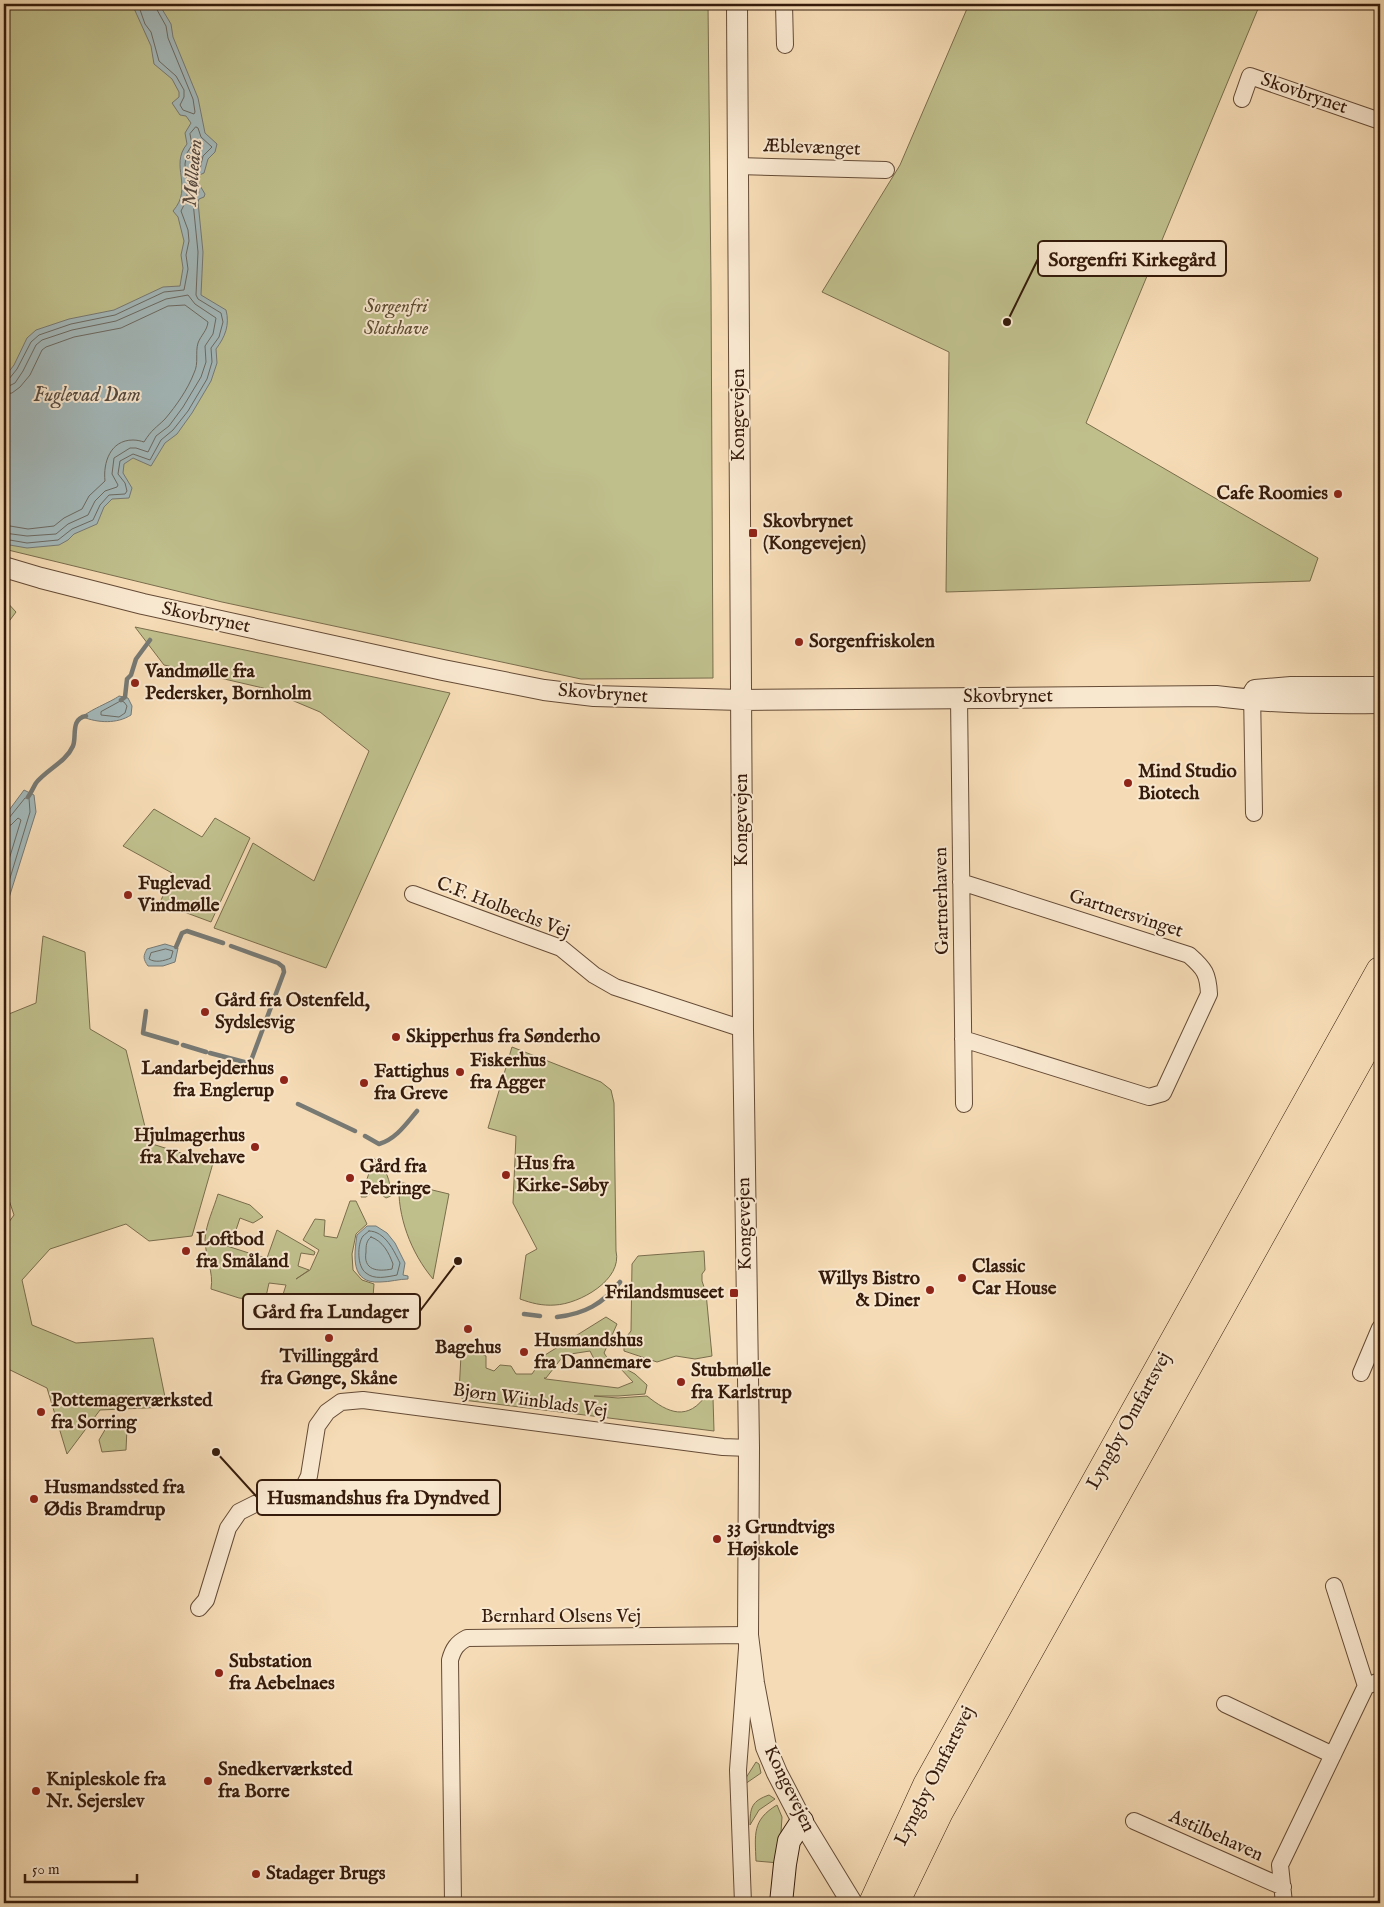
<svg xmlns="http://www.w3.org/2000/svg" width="1384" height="1907" viewBox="0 0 1384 1907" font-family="'IM FELL English',serif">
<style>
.green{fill:#bfbf8c;stroke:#7a6d4c;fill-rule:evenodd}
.water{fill:#a3b8ba;stroke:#777974}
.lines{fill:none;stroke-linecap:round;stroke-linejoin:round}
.shore{stroke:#6c6a62;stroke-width:1}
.stream{stroke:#777974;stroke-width:4.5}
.minor-casing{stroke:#654b36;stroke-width:18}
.tertiary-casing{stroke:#654b36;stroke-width:22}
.secondary-casing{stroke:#351b0b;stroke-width:24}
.motorway-casing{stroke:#351b0b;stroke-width:29}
.minor{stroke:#f9e8d0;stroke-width:16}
.tertiary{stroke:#f9e8d0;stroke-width:20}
.secondary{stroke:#f9e8d0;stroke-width:22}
.motorway{stroke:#f6dcb6;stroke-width:28}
.poi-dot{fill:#8f2418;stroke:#f9e8d0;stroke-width:2}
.labels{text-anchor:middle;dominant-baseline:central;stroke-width:4;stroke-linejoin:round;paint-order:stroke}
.street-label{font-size:19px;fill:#351b0b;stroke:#f9e8d0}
.park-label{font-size:19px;font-style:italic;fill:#5e4c32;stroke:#f9e8d0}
.poi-label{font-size:19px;font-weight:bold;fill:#351b0b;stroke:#f9e8d0;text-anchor:start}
.water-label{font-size:20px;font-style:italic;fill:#564a40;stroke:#f9e8d0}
.leader{fill:none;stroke:#351b0b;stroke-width:2}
.callout-dot{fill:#351b0b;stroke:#f9e8d0;stroke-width:2}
.callout{fill:#f9e8d0;stroke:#351b0b;stroke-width:2}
.callout-label{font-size:20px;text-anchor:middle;font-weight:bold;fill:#351b0b}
</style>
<rect width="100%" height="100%" fill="#f6dcb6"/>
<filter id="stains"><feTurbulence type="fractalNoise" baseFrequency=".004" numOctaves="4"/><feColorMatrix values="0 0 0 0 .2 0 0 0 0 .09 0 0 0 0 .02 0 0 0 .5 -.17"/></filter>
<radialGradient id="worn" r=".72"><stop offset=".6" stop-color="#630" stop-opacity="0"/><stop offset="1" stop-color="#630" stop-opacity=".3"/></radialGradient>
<path class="green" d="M4,4H708L711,285L713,678L581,679L222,602L4,549Z
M969,4H1260L1086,423L1318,558L1310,581L946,592L949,352L822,292L900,165Z
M4,599L16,612L4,628Z
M135,627L450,693L326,968L214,928L253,843L314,881L369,751L320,712L263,688L164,665Z
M154,809L202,837L215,818L250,838L211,922L160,903L172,873L123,846Z
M43,936L85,952L90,1029L126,1050L149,1143L213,1163L192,1236L149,1241L126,1224L50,1249L22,1280L32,1325L76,1343L153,1338L167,1407L100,1410L67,1454L47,1388L4,1367V1229L14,1215L4,1185V1016L36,1003Z
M512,1047L601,1082L611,1090L614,1103L616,1251C623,1280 579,1304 555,1305C542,1306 531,1303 520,1299L526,1255L537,1249L513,1203L516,1136L488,1128Z
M374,1158C387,1170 390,1179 391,1196L386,1198L375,1190L366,1197H361Z
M399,1182L449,1194L433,1279C411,1253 397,1216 399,1182Z
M218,1194L250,1205L263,1217L253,1223L240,1218L235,1233L229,1234L227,1246L252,1254L250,1260L257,1261L259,1256L267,1258L277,1230L315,1252L314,1255L301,1253L298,1266L309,1270L296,1279L310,1270L319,1250L303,1240L315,1219L325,1220L324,1236L337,1238L350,1201H356L367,1224L356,1234L352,1254L353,1270L362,1280L374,1284L371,1322L280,1304L286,1285L269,1283L265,1301L239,1298L211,1289C214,1272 205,1256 205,1239C206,1224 214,1208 218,1194Z
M704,1251L705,1270L702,1274V1281L706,1293L712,1356L695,1359L676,1356L657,1362L624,1351V1340L631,1331L632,1264L638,1256Z
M606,1317L617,1324L604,1353L608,1359L635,1374L647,1385L645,1394L618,1396H594L618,1398L647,1396C668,1413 688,1422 707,1394L713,1398L714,1431L463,1400L459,1393L461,1355L470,1349L486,1356V1368L494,1371L500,1365L511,1366L516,1374H532L545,1355ZM590,1351L594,1359L620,1368L633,1382L618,1388L546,1379L544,1378H546L564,1355Z
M106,1428H127L126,1450L102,1452L99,1440Z
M756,1762L759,1764L761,1773L745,1784L744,1781Z
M769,1795L775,1799L759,1810L750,1825C750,1807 752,1801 769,1795Z
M777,1805L782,1817L779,1863L756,1861C755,1834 752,1820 777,1805Z"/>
<path class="water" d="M132,4H159L171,24L173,37L198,98L205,133L217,144L215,152L208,159L204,173L197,176L196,179L205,194L204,197L199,199L198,202L203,252L201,295L226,310C230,325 225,337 216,349L217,363L211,381L192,413L177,434L165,443L151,466L133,458L124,464L123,473L132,488L129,498L112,499L104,507L97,524L74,534L68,540L59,545L27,548L4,544V378L14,365L27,338L36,330L69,319L114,310L163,287L180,286L183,268L181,255L184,241L178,217L173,211C194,187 169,166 187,144L185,133L191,123L186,116L180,115L172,103L179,97V92L172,79L154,64L151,46Z
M119,696L128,698L132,706L131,715C117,724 98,723 83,717C87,711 111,702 119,696Z
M24,790L34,795L36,812L8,901L4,906V817Z
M165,944L178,948L175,962L163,966H148C143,959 143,956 147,949Z
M367,1226H376L387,1233L395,1243L405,1263L403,1275L408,1276V1279C399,1279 390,1282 380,1282C350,1284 354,1255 357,1235Z"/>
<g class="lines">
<path class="shore" d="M138,4L145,24L151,32L159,61L176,76L184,90V97L180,105L183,110L194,114L195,112L193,99L168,38L166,26L156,8L155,4
M196,127L198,128L201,137L212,147L203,156L200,169L194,172L189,179L186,177L185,164L187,153L192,145L190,134Z
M4,381L9,379L17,369L31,342L39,335L71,324L115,315L164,292L184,290L188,269L186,255L189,241L188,230L181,211L186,201L189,184L193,183L199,192L193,202L198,252L196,295L198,299L221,313L223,322L219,337L211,348L212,362L207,379L188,411L173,430L161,440L150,460L133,454L120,461L118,474L125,483L127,491L125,494L109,495L100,505L93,520L72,529L58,540L27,543L4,539
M4,387L9,386L15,383L23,371L36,345L42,340L72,330L116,321L166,299L188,295L195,304L216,318L213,334L205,346L206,362L201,377L183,407L169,426L156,436L148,452L136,448H130L114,458L112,474L118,485L117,487L105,491L95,501L88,515L68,524L56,534L27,536L4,533
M4,394L12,393L20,387L30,375L42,350L46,347L74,337L121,328L168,306L185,305L208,322C207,331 201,335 198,343C195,353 199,363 194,373C188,389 176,406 165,419C156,428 152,429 144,442C141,441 137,440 133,440C110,440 103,463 105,481L89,496L82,509L64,518L54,526L28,529L4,525
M121,701L124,702L127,706L125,713L119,717L101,715V712Z
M4,820L9,818L25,798H29L30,812L4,898
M4,826L11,825L18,818L21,820L4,876
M166,949L173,951L171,958C164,961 155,963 149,959L151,953Z
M369,1231C385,1231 394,1251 400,1263L397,1275C387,1277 374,1280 366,1273C357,1267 357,1244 363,1236C364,1235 368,1232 369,1231Z
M371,1237C383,1241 389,1253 393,1264L392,1269C377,1272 363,1270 366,1252C366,1246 366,1241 371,1237Z"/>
<path class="stream" d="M121,700L125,697L127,679L131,675L136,659L150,640
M28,797C31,793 33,788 36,783C46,770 66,762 73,746C77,736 70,719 86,716
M176,947L182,933L187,931L223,943
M146,1011L143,1033L177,1043
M183,1045L206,1052
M210,1053L248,1063L252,1058L284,972L283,967L278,963L231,946
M298,1104L355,1131
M365,1136L379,1144C396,1139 406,1124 417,1111
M524,1314L540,1316
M557,1317C584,1314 603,1304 620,1282"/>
<defs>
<path id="minor" d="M784,4L785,45
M1242,99L1250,76L1380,121
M738,166L886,170
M1252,691L1254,813
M959,698L964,1104
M961,882L1189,955C1205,969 1208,974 1209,994L1163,1093L1149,1097L963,1039
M413,894L561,948L594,975L615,987L743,1029
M1361,1373L1380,1328
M1334,1586L1366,1686
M199,1608L206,1600L228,1528L239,1512L255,1504L287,1499L301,1492L309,1476L317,1426L327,1412L341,1402L363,1400L723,1447L749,1448
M1225,1704L1333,1755
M1134,1821L1283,1887
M453,1903L450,1660C453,1649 457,1643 467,1638L748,1635L738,1770L743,1903
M1284,1903L1280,1865L1366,1686L1380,1681"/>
<path id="tertiary" d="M737,4L743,1029L749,1448L748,1635L754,1683L766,1747L777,1773L802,1821L852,1903
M4,567L41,578L143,604L443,670L544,690L594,696L741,700L1216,696C1271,703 1325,704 1380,703
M1255,690L1291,687H1380"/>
<path id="secondary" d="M781,1903L785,1864L789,1841L802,1821"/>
<path id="motorway" d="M873,1903L927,1785L1380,971
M895,1903L939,1812L1380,1022"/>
</defs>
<use href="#minor" class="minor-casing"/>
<use href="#tertiary" class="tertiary-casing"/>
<use href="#secondary" class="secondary-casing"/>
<use href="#motorway" class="motorway-casing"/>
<use href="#minor" class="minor"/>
<use href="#tertiary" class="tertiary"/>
<use href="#secondary" class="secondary"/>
<use href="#motorway" class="motorway"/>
</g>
<g class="poi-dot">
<circle cx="1338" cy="494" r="5"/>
<rect x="748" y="528" width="10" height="10" rx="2.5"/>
<circle cx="799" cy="642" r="5"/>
<circle cx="135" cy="683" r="5"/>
<circle cx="1128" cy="783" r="5"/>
<circle cx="128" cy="895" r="5"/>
<circle cx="205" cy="1012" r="5"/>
<circle cx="396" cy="1037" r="5"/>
<circle cx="460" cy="1072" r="5"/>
<circle cx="284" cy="1080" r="5"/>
<circle cx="364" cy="1083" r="5"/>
<circle cx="255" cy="1147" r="5"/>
<circle cx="506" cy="1175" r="5"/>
<circle cx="350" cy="1178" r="5"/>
<circle cx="186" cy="1251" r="5"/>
<circle cx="962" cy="1278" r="5"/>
<circle cx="930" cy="1290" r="5"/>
<rect x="729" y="1288" width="10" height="10" rx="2.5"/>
<circle cx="468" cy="1329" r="5"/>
<circle cx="329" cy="1338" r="5"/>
<circle cx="524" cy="1352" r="5"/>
<circle cx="681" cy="1382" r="5"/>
<circle cx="41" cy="1412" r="5"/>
<circle cx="34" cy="1499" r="5"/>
<circle cx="717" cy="1539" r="5"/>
<circle cx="219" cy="1673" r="5"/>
<circle cx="208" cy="1781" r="5"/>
<circle cx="36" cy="1791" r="5"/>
<circle cx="256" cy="1874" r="5"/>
</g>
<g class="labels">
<g class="street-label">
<text transform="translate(1304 94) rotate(19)">Skovbrynet</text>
<text transform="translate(812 148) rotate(2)">Æblevænget</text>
<text transform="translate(739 415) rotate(-90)">Kongevejen</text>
<text transform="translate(206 618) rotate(12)">Skovbrynet</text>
<text transform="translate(603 694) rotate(4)">Skovbrynet</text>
<text x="1008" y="697">Skovbrynet</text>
<text transform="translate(742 820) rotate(-90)">Kongevejen</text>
<text transform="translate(942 901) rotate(-91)">Gartnerhaven</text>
<text transform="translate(503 908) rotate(21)">C.F. Holbechs Vej</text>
<text transform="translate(1126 914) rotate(18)">Gartnersvinget</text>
<text transform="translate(745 1224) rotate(-91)">Kongevejen</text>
<text transform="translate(530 1401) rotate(8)">Bjørn Wiinblads Vej</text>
<text transform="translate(1129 1421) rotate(-61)">Lyngby Omfartsvej</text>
<text x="561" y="1617">Bernhard Olsens Vej</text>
<text transform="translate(935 1776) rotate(-63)">Lyngby Omfartsvej</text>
<text transform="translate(789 1789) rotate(64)">Kongevejen</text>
<text transform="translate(1216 1836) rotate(24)">Astilbehaven</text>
</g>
<g class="park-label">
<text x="396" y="307">Sorgenfri<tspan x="396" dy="22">Slotshave</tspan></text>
</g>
<g class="poi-label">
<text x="1328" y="494" text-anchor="end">Cafe Roomies</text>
<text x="763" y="522">Skovbrynet<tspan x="763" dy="22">(Kongevejen)</tspan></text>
<text x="809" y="642">Sorgenfriskolen</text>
<text x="145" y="672">Vandmølle fra<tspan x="145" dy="22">Pedersker, Bornholm</tspan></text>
<text x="1138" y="772">Mind Studio<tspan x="1138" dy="22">Biotech</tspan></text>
<text x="138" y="884">Fuglevad<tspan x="138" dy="22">Vindmølle</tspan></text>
<text x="215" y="1001">Gård fra Ostenfeld,<tspan x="215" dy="22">Sydslesvig</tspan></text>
<text x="406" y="1037">Skipperhus fra Sønderho</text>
<text x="470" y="1061">Fiskerhus<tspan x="470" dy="22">fra Agger</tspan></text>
<text x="274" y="1069" text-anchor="end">Landarbejderhus<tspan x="274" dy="22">fra Englerup</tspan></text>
<text x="374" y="1072">Fattighus<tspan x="374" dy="22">fra Greve</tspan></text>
<text x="245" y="1136" text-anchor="end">Hjulmagerhus<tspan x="245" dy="22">fra Kalvehave</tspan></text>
<text x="516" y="1164">Hus fra<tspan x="516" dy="22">Kirke-Søby</tspan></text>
<text x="360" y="1167">Gård fra<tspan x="360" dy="22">Pebringe</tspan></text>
<text x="196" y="1240">Loftbod<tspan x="196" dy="22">fra Småland</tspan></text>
<text x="972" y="1267">Classic<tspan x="972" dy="22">Car House</tspan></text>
<text x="920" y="1279" text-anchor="end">Willys Bistro<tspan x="920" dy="22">&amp; Diner</tspan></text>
<text x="724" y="1293" text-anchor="end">Frilandsmuseet</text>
<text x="534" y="1341">Husmandshus<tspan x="534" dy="22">fra Dannemare</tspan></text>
<text x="468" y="1348" text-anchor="middle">Bagehus</text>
<text x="329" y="1357" text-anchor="middle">Tvillinggård<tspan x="329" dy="22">fra Gønge, Skåne</tspan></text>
<text x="691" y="1371">Stubmølle<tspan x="691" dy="22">fra Karlstrup</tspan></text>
<text x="51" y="1401">Pottemagerværksted<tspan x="51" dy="22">fra Sorring</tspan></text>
<text x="44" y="1488">Husmandssted fra<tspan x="44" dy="22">Ødis Bramdrup</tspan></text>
<text x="727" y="1528">33 Grundtvigs<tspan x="727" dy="22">Højskole</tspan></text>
<text x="229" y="1662">Substation<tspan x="229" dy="22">fra Aebelnaes</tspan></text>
<text x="218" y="1770">Snedkerværksted<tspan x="218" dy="22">fra Borre</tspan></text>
<text x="46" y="1780">Knipleskole fra<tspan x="46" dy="22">Nr. Sejerslev</tspan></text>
<text x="266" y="1874">Stadager Brugs</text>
</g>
<g class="water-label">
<text transform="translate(193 173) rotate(-85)">Mølleåen</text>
<text x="87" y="395">Fuglevad Dam</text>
</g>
</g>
<path class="leader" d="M1007 322L1038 259M458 1261L420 1311M216 1452L257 1497"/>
<g class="callout-dot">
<circle cx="1007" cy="322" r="5"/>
<circle cx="458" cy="1261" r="5"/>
<circle cx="216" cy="1452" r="5"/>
</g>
<g class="callout">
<rect x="1038" y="241" width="188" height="35" rx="5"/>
<rect x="243" y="1294" width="177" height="35" rx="5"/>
<rect x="257" y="1480" width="243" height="35" rx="5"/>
</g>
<g class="callout-label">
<text x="1132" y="266">Sorgenfri Kirkegård</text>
<text x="331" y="1318">Gård fra Lundager</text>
<text x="378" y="1504">Husmandshus fra Dyndved</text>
</g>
<rect width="1384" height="1907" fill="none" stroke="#f6dcb6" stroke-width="20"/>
<rect x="5" y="5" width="1374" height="1897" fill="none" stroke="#351b0b" stroke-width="2.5"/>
<rect x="10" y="10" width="1364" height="1887" fill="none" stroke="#351b0b"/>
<path d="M25 1874v8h112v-8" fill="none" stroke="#351b0b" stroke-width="2.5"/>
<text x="32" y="1874" font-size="15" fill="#351b0b" stroke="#f9e8d0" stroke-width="4" paint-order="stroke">50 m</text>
<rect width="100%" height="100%" filter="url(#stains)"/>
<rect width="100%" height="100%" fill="url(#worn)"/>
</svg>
